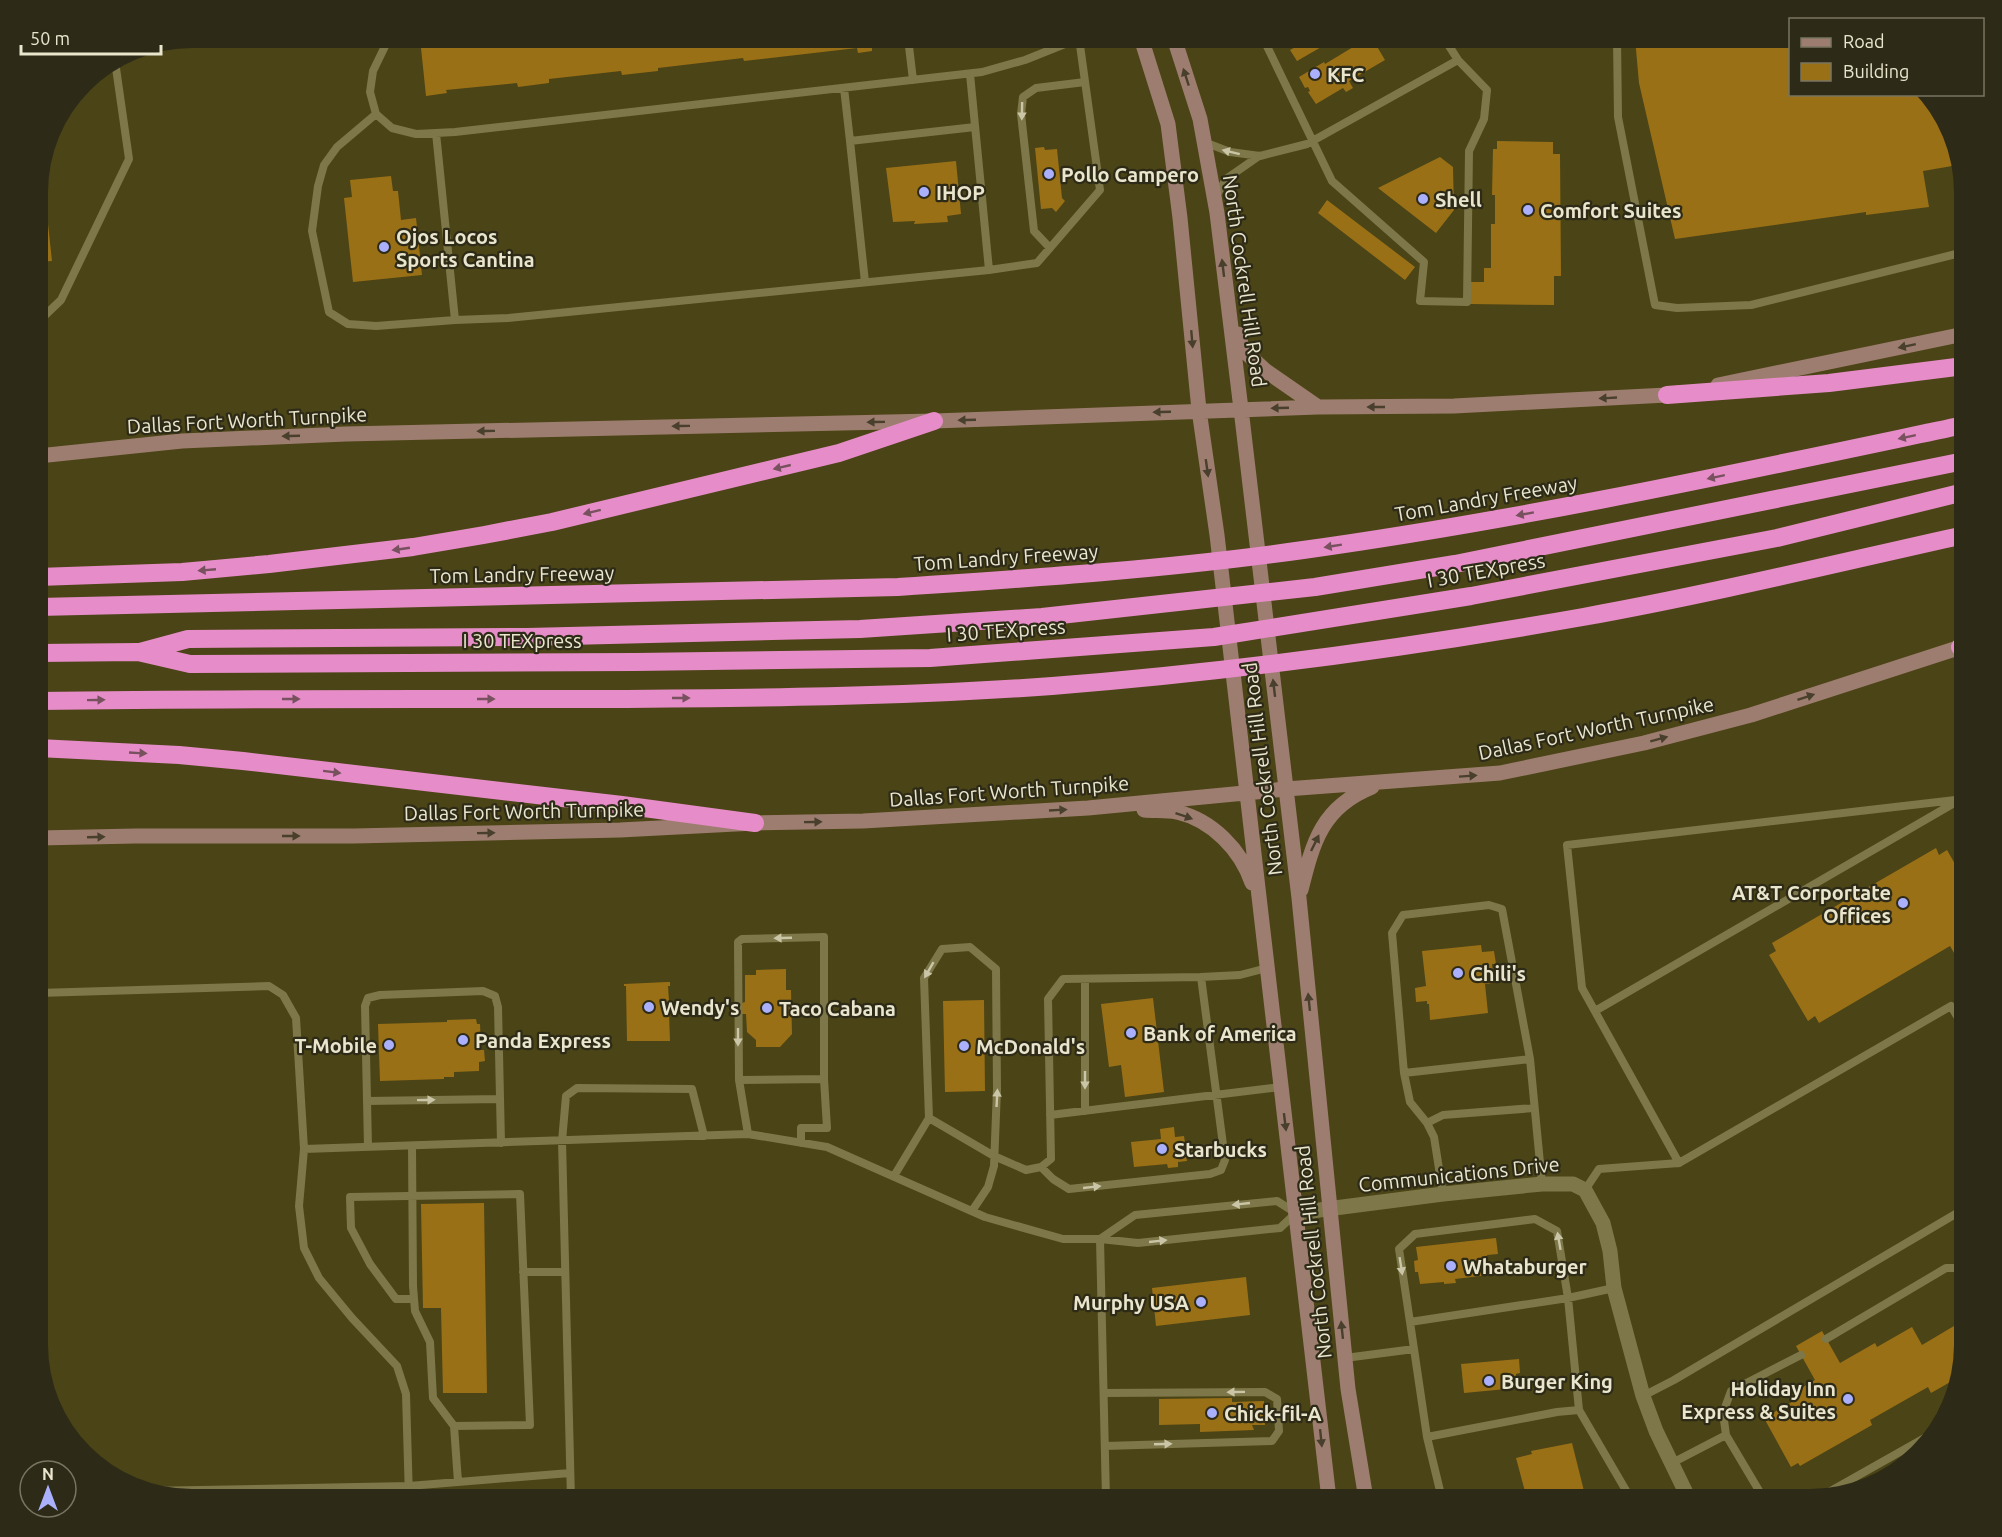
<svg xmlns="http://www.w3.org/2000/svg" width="2002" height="1537" viewBox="0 0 2002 1537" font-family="Ubuntu,sans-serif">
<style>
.building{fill:#9a7017}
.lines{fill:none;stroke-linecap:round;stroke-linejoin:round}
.lane{stroke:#7e7749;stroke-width:8}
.street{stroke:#7e7749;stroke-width:15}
.secondary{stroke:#9d7d6f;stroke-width:15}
.highway{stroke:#e68cc8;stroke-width:18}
.oneway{fill:#493f2d}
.oneway2{fill:#cac5a6}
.oneway3{fill:#77515e}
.poi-dot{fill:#aab0fb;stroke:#2d2a17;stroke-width:2}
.labels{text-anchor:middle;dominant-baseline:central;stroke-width:4.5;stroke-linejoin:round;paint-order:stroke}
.poi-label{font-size:20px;font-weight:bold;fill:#eae6ce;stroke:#2d2a17;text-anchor:start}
.street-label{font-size:20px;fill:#eae6ce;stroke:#2d2a17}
</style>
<rect width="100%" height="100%" fill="#4b4416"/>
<path class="building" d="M420,38H877L878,47L872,48V51L858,53L857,48L744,61L743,58L658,68V71L622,75L621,71L549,79V83L518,87L517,83L446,90L447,93L426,96Z
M1312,38H1337L1297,61L1290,50Z
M1368,38H1372L1385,60L1349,81L1353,88L1346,92L1343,88L1316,104L1308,92L1310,91L1308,87L1305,88L1299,77L1324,62L1325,64Z
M1635,38H1790V94H1925L1949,124L1958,165L1923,171L1929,207L1866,215V212L1675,239L1639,83Z
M1497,141L1553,142V154H1560L1561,276H1554V305L1470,304V282H1484V268H1491V224H1495V195H1492L1493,149H1497Z
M1044,147L1045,150L1057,149L1062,198L1065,201L1056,212L1052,208L1041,209L1035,148Z
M1440,157L1453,167L1454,210L1436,233L1378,188Z
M956,161L961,214L947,216L948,222L914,224L915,221L893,222L886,168Z
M42,168L52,261L38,262V182Z
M391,176L393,191H398L401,220L416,218L422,275L353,282L344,198L352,197L350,180Z
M1327,200L1415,267L1405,280L1318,213Z
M1936,848L1939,855L1947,850L1955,864L1962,861L1964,863V970L1950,946L1819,1023L1815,1016L1808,1021L1769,955L1776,951L1772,943Z
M1481,945L1482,952L1494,951L1496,964H1492L1494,983L1485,984L1488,1013L1430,1020L1429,1004H1427V1001L1416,1002L1415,988L1426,986L1422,951Z
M786,969V990H791L792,1034L780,1047H756V1040L747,1032L746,1014H742V1003L745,1002V975H756V970Z
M667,982H670V986H668L669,1001H671V1012H669L670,1041H627L626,986H624V984Z
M1153,998L1164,1092L1125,1097L1121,1065L1109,1067L1101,1004Z
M984,1000L985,1091L945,1092L943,1001Z
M476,1019L477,1024H480L481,1047H479V1050H484L485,1061L479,1062V1071L454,1072V1077H444V1079L380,1081L378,1024L447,1022V1020Z
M1174,1127L1175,1137L1184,1136L1185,1143L1191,1142L1193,1155L1186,1156L1187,1161L1178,1162V1167L1168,1168L1167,1164L1134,1167L1131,1142L1161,1139L1160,1129Z
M484,1203L487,1393H443L441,1308H423L421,1204Z
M1496,1238L1498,1254L1487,1255L1489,1275L1455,1279L1456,1283L1444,1284V1282L1420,1284L1418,1272H1415L1414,1261L1418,1260L1416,1247Z
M1246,1277L1250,1315L1156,1326L1152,1288Z
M1954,1326L1964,1344L1959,1377L1931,1393L1928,1387L1870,1420L1872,1425L1800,1466L1798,1463L1791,1467L1764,1418L1792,1402L1788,1396L1815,1380L1796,1346L1822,1331L1840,1363L1875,1343L1877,1347L1912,1327L1922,1345Z
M1519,1359L1520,1373L1516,1374L1517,1388L1464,1393L1461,1364Z
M1232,1398V1402L1264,1401L1265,1425H1252L1254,1430L1200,1432V1424L1159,1425V1399Z
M1572,1443L1586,1499H1527L1516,1458L1532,1454L1531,1451Z"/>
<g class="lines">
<path class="lane" d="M389,38L373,71L370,92L376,114L392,128L416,134L455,132L982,72L1025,60L1080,38
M908,38L913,80
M1263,38L1332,181L1424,262L1420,301L1467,302L1469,151L1484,119L1487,90L1458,60L1444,38
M1617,38L1618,117L1655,305L1677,308L1751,305L1964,252
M1266,44L1277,38
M844,88L850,141L975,127
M376,114L337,147L324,165L318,186L312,231L329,312L348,324L376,326L455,320
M436,133L455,320L508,318L989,270L970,74
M850,141L865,282
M1204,142L1230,152L1260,156L1307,144L1458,60
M1215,198L1226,179L1259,156
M1050,248L1034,231L1021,114L1023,97L1036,88L1085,82
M989,270L1037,263L1100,190L1079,38
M38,322L61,300L129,159L115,61
M38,993L269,986L283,995L296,1018L304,1149L299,1206L304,1248L319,1278L352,1318L397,1366L406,1394L409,1499
M1595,1011L1956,802
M1404,1073L1530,1059
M739,1080L738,942L742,939L824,937V1079
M367,1101L499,1099
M1085,1111V979
M1050,1115L1281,1087
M929,1118L994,1156L1026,1170L1041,1167L1051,1159L1048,999L1063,979L1201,977L1240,975L1267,968
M1427,1123L1443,1115L1534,1108
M748,1134L739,1080L824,1079L827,1128H801V1143
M412,1146L413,1286L415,1311L430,1342L433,1398L454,1426L530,1425L520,1194L350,1197L351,1228L370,1264L396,1299H414
M368,1147L365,1006L368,998L380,995L483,991L495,996L498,1007L501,1143
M304,1149L748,1134L827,1147L985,1217L1063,1239H1100L1138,1243L1280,1228L1296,1213L1277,1201L1135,1215L1100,1239
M1679,1163L1951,1006L1964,1028
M1041,1167L1053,1179L1069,1189L1210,1174L1221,1170L1225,1160L1201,977
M894,1176L929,1118L924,978L942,949L970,947L996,969L997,1089L994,1166L988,1187L972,1211
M1585,1190L1599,1169L1679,1163L1582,988L1567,845L1964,799
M1443,1194L1434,1137L1427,1123L1410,1102L1404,1073L1392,933L1403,915L1489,905L1502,909L1530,1059L1542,1184
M1100,1239L1106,1499
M523,1272H565
M1410,1322L1399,1249L1415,1234L1535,1219L1557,1231L1568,1298L1579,1410
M1826,1339L1946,1268H1964
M1345,1358L1414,1349
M1104,1393L1265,1392L1277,1399L1279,1431L1272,1441L1105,1446
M1643,1396L1674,1380L1964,1209
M454,1426L458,1482
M1726,1435L1723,1413L1731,1391L1801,1355
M1427,1437L1557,1412L1579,1410L1631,1499
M1672,1463L1726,1435L1764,1499
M144,1491L409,1486L570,1473
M1820,1497L1937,1431
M571,1499L562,1141L566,1096L577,1088L692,1089L704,1136
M1442,1499L1427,1437L1410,1322L1568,1298L1614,1288"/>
<path class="street" d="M1296,1213L1443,1194L1542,1184H1573L1585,1190L1603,1223L1610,1251L1614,1288L1643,1396L1656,1431L1689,1499"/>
<path class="secondary" d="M1141,38L1168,124L1180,218L1199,410L1217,535L1329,1499
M1174,38L1200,119L1217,213L1241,409L1299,898L1348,1389L1366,1499
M1238,334L1243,350L1266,371L1318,407
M1718,385L1964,334
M38,456L182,441L346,434L934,421L1318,407L1454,406L1667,395L1677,393
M1144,810C1155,811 1166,810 1177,812C1212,820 1241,850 1252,883
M38,838L136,836H354L620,830L755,823L863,821L1088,808L1286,789L1500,773L1644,743L1751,715L1964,646
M1301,890C1313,842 1322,807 1372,787"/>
<path class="highway" d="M1667,395L1829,383L1964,366
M38,577L182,572L269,564L413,547L484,535L552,522L839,453L934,421
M38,607L898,587C1034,578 1169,569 1303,550C1526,519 1745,471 1964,425
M1960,647L1964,645
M140,652L188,639L527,637L860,629L1042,617L1315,587L1455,564L1964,461
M38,653L138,652L190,664L635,662L930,658L1214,637L1471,596L1777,538L1964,492
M38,701C226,698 415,699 603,699C753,698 902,697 1052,686C1230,672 1407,648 1583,617C1711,594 1838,563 1964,535
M38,748L179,755L243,761L622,805L755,823"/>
</g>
<defs><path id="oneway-solid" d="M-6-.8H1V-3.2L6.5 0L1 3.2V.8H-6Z" transform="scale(1.5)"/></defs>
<g class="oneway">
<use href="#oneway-solid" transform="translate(1186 77) rotate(-108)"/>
<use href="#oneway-solid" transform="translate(1223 268) rotate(-97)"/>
<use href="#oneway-solid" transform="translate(1192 339) rotate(85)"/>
<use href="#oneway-solid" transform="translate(1907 346) rotate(168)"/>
<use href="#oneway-solid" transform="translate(1608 398) rotate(177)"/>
<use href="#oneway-solid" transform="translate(1376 407) rotate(180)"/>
<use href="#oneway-solid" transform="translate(1280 408) rotate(178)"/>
<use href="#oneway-solid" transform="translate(1162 412) rotate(178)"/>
<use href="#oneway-solid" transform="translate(967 420) rotate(178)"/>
<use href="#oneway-solid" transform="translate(876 422) rotate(179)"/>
<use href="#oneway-solid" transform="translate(681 426) rotate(179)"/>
<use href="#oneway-solid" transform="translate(486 431) rotate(179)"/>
<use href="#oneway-solid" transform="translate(291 436) rotate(178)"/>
<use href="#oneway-solid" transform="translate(1207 468) rotate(82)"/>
<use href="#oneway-solid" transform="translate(1274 688) rotate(-97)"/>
<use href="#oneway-solid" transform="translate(1806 697) rotate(-18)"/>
<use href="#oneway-solid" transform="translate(1659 739) rotate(-15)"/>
<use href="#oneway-solid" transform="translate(1468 776) rotate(-4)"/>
<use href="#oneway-solid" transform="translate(1058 810) rotate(-3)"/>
<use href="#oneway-solid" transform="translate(1184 816) rotate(19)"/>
<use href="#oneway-solid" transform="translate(813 822) rotate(-1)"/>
<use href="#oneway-solid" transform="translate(486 833) rotate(-1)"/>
<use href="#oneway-solid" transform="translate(291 836)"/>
<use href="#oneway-solid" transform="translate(96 837) rotate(-2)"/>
<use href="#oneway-solid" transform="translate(1315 843) rotate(-64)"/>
<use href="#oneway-solid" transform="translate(1309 1002) rotate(-96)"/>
<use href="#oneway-solid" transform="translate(1285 1122) rotate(83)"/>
<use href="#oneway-solid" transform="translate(1342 1330) rotate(-96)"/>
<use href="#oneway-solid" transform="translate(1321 1438) rotate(84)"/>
</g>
<g class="oneway2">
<use href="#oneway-solid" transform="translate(1022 111) rotate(91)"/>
<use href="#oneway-solid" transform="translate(1231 152) rotate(-166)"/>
<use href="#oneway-solid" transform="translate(783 938) rotate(178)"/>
<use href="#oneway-solid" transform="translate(929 970) rotate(120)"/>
<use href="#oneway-solid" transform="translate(738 1037) rotate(90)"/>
<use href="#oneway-solid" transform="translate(1085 1080) rotate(90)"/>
<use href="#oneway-solid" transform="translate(997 1098) rotate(-87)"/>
<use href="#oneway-solid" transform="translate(426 1100) rotate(-1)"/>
<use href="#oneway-solid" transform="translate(1092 1187) rotate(-6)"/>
<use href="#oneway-solid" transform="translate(1241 1204) rotate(174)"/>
<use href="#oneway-solid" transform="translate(1158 1241) rotate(-6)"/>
<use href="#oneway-solid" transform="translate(1559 1241) rotate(-100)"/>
<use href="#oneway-solid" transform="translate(1401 1266) rotate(81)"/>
<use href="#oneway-solid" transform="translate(1236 1392) rotate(179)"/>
<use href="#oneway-solid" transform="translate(1163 1444) rotate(-2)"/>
</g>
<g class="oneway3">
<use href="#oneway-solid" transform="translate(1907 437) rotate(168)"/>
<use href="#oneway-solid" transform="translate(782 467) rotate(167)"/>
<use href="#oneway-solid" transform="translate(1716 477) rotate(168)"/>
<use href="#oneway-solid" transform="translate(592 512) rotate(166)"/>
<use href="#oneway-solid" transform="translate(1525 514) rotate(170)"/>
<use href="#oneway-solid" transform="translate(1333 546) rotate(171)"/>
<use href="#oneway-solid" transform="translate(401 549) rotate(172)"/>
<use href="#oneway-solid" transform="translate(207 570) rotate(175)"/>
<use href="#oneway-solid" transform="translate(681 698)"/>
<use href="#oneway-solid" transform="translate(291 699)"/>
<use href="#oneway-solid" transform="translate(486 699)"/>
<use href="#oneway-solid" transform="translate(96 700) rotate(-1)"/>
<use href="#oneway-solid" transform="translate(138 753) rotate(3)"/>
<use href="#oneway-solid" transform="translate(332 772) rotate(7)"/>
</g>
<g class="poi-dot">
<circle cx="1315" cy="74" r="6"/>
<circle cx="1049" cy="174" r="6"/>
<circle cx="924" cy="192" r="6"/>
<circle cx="1423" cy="199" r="6"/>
<circle cx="1528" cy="210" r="6"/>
<circle cx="384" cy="247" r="6"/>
<circle cx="1903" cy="903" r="6"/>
<circle cx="1458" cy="973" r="6"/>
<circle cx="649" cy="1007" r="6"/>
<circle cx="767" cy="1008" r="6"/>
<circle cx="1131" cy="1033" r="6"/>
<circle cx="463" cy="1040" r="6"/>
<circle cx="389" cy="1045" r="6"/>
<circle cx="964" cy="1046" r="6"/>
<circle cx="1162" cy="1149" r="6"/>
<circle cx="1451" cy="1266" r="6"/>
<circle cx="1201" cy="1302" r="6"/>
<circle cx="1489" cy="1381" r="6"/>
<circle cx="1848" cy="1399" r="6"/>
<circle cx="1212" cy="1413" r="6"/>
</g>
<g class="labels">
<g class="poi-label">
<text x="1327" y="74">KFC</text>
<text x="1061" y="174">Pollo Campero</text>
<text x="936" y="192">IHOP</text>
<text x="1435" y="199">Shell</text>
<text x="1540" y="210">Comfort Suites</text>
<text x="396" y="236">Ojos Locos<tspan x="396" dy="23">Sports Cantina</tspan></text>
<text x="1891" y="892" text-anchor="end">AT&amp;T Corportate<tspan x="1891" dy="23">Offices</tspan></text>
<text x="1470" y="973">Chili's</text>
<text x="661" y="1007">Wendy's</text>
<text x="779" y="1008">Taco Cabana</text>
<text x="1143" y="1033">Bank of America</text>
<text x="475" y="1040">Panda Express</text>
<text x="377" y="1045" text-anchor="end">T-Mobile</text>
<text x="976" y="1046">McDonald's</text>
<text x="1174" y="1149">Starbucks</text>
<text x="1463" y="1266">Whataburger</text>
<text x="1189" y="1302" text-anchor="end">Murphy USA</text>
<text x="1501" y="1381">Burger King</text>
<text x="1836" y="1388" text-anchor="end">Holiday Inn<tspan x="1836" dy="23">Express &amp; Suites</tspan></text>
<text x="1224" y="1413">Chick-fil-A</text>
</g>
<g class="street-label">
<text transform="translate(1245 281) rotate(82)">North Cockrell Hill Road</text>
<text transform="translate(247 420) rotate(-3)">Dallas Fort Worth Turnpike</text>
<text transform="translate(1486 498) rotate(-10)">Tom Landry Freeway</text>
<text transform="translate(1006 557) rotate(-4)">Tom Landry Freeway</text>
<text transform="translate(1486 570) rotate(-10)">I 30 TEXpress</text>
<text transform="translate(522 574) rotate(-1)">Tom Landry Freeway</text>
<text transform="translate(1006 630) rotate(-4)">I 30 TEXpress</text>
<text x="522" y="640">I 30 TEXpress</text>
<text transform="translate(1596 728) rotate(-12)">Dallas Fort Worth Turnpike</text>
<text transform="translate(1262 769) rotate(-97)">North Cockrell Hill Road</text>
<text transform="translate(1009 791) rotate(-4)">Dallas Fort Worth Turnpike</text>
<text transform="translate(524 811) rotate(-1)">Dallas Fort Worth Turnpike</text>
<text transform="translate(1459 1174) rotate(-6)">Communications Drive</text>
<text transform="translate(1313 1252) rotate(-96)">North Cockrell Hill Road</text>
</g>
</g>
<path d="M0 0H2002V1537H0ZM192 48H1810A144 144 0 0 1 1954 192V1345A144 144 0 0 1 1810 1489H192A144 144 0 0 1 48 1345V192A144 144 0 0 1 192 48Z" fill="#2d2a17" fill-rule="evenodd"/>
<rect x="1789" y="18" width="195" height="78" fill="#2d2a17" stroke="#797560" stroke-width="1.5"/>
<rect x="1801" y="38" width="30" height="9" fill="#9d7d6f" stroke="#797560" stroke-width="1.5"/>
<text x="1843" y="48" font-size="18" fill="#eae6ce">Road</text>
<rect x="1801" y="63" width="30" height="18" fill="#9a7017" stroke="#797560" stroke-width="1.5"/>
<text x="1843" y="78" font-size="18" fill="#eae6ce">Building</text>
<g transform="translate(48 1489)"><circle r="28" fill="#2d2a17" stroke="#797560" stroke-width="1.5"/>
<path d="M0-4.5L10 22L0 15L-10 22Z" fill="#aab0fb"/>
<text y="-9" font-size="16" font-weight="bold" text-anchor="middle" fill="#eae6ce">N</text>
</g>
<path d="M21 45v9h140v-9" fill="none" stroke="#eae6ce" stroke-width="3"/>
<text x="30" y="45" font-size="18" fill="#eae6ce" stroke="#2d2a17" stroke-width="4.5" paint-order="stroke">50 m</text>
</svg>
